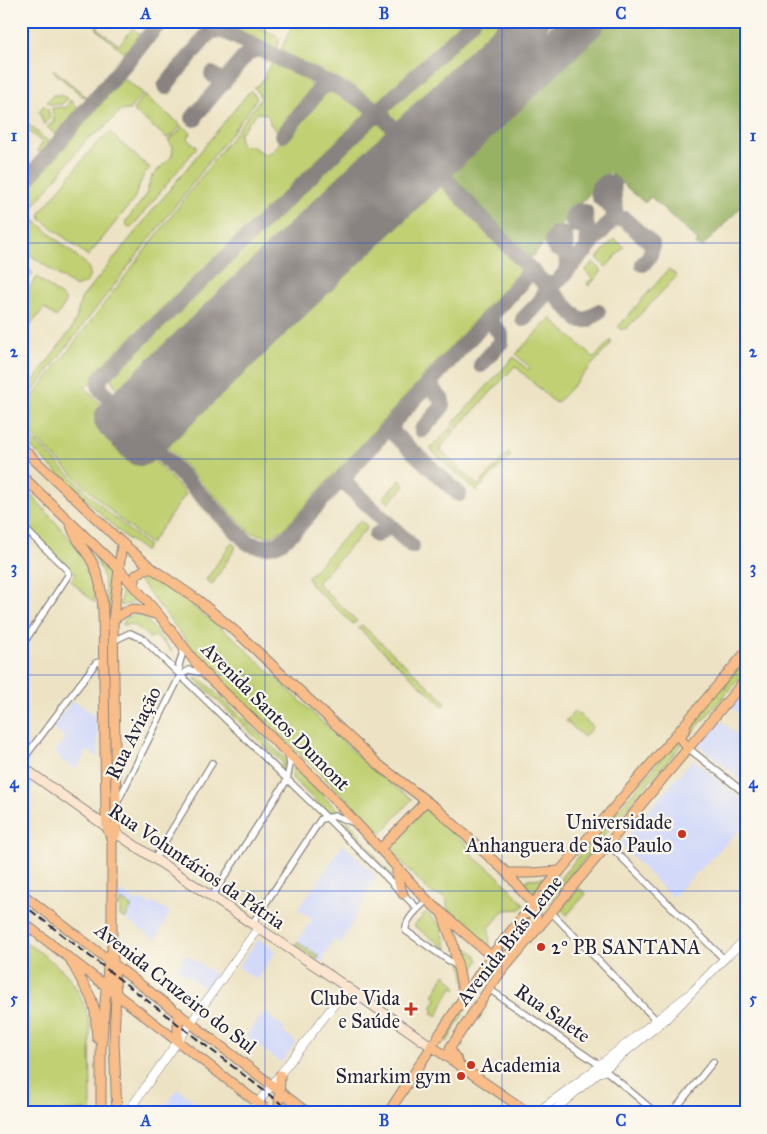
<svg xmlns="http://www.w3.org/2000/svg" width="767" height="1134" viewBox="0 0 767 1134" font-family="'IM FELL Great Primer',serif">
<style>
.built{fill:#d2d9f9}
.green{fill:#c0d072;stroke:#717956}
.forest{fill:#98b264;stroke:#5d6a50}
.lines{fill:none;stroke-linecap:round;stroke-linejoin:round}
.stream{stroke:#82b2ed;stroke-width:2}
.taxiway{stroke:#888280;stroke-width:16}
.runway{stroke:#888280;stroke-width:40}
.minor-casing{stroke:#888280;stroke-width:8}
.tertiary-casing{stroke:#888280;stroke-width:9}
.secondary-casing{stroke:#888280;stroke-width:11}
.primary-casing{stroke:#888280;stroke-width:11}
.minor{stroke:#fff;stroke-width:5.5}
.tertiary{stroke:#fff;stroke-width:8}
.secondary{stroke:#fce5cf;stroke-width:9}
.primary{stroke:#f8bd88;stroke-width:9}
.rail{stroke:#22223b;stroke-width:2;stroke-dasharray:8 4;stroke-linecap:butt}
.grid{fill:none;stroke:#1d4ed8;stroke-width:1;stroke-opacity:0.55}
.poi-dot{fill:#c8321e;stroke:#fbf7ec;stroke-width:2}
.labels{text-anchor:middle;dominant-baseline:central;stroke-width:4.5;stroke-linejoin:round;paint-order:stroke}
.street-label{font-size:20px;fill:#22223b;stroke:#fbf7ec}
.poi-label{font-size:20px;fill:#22223b;stroke:#fbf7ec;text-anchor:end}
.neatline{fill:none;stroke:#1d4ed8;stroke-width:2}
.grid-label{font-size:16px;text-anchor:middle;font-weight:bold;fill:#1d4ed8}
</style>
<rect width="100%" height="100%" fill="#fbf7ec"/>
<filter id="ink" filterUnits="userSpaceOnUse"><feTurbulence type="fractalNoise" baseFrequency=".02" numOctaves="2"/><feDisplacementMap in="SourceGraphic" scale="10" xChannelSelector="R" yChannelSelector="G"/><feConvolveMatrix kernelMatrix="1 2 1 2 8 2 1 2 1" color-interpolation-filters="sRGB"/></filter>
<filter id="wash" filterUnits="userSpaceOnUse"><feTurbulence type="fractalNoise" baseFrequency=".0096" numOctaves="4" result="noise"/><feDisplacementMap in="SourceGraphic" scale="20" xChannelSelector="R" yChannelSelector="G"/><feGaussianBlur stdDeviation="1.12" result="paint"/><feColorMatrix in="noise" values="0 0 0 0 0 0 0 0 0 0 0 0 0 0 0 0 0 1.4 0 .05"/><feComposite in="paint" operator="in"/></filter>
<g filter="url(#wash)">
<rect width="100%" height="100%" fill="#ede3c4"/>
<path class="built" d="M746,689V719L731,707Z
M73,700L97,717L98,757L87,751L77,769L63,761L55,752L65,738L52,727Z
M720,720L746,741V784L699,745Z
M693,759L746,804V824L672,897L620,844Z
M21,775L35,784L21,801Z
M343,844L376,876L341,945L333,940L322,963L295,945L312,919L297,909L313,889Z
M120,890L137,902L140,899L151,905L153,902L170,912L156,940L125,919L131,906L120,900Z
M260,940L276,951L256,980L238,967L257,941Z
M186,954L216,975L206,989L176,968Z
M264,1012L285,1028L283,1032L296,1042L281,1063L246,1036Z
M178,1089L207,1111L206,1113H160Z"/>
<path class="green" d="M95,21H97L98,29L119,45L133,28L141,36L126,54L98,31Z
M219,21H248L280,38L276,49Z
M294,21H469L387,100L382,103L375,102L356,90L280,52Z
M478,21H529L419,127C406,136 386,118 389,107Z
M273,62C287,69 311,75 313,92L282,130H277L270,124L269,117L266,114L257,113L239,134L240,142L244,146H251L265,154L272,152L321,94L329,89L367,111L368,113L366,120L85,388L186,494L150,544L118,518L35,438C24,426 20,417 29,402L257,104L261,97L254,87L258,86L266,76L264,74Z
M54,70L87,97L82,96L53,71Z
M122,77L143,93L129,110L120,111L102,130L88,138L29,212L22,214L33,219L87,265C91,272 90,277 86,283L75,287L21,248V196Z
M251,91L257,97L252,106L61,354L27,400L21,410V391H26L72,328L76,319L81,299L226,120L249,92Z
M53,95H61L68,99L62,104L51,105L47,102Z
M144,95L181,125L173,135L167,138L133,110Z
M70,100L79,108L57,136L47,127L54,122L52,108L62,107L66,108Z
M44,105L48,109L50,117L44,125L39,111Z
M21,118L50,143L42,153L37,150L43,143L21,125Z
M374,122C382,123 394,133 394,141C395,144 392,150 391,153L137,396L132,399H129C121,391 107,382 112,370L362,132Z
M183,126L191,133L187,139L197,147L131,228H129L125,222L145,197L152,176L172,156L173,147L168,140L176,135Z
M110,132L120,142L150,168L144,174L133,201L88,256L41,219L40,213L94,146Z
M424,180L437,182L519,267L517,270L519,272L284,529L269,537L251,533L159,439L158,430L411,188Z
M614,239L624,247L606,267L597,258Z
M593,262L602,271L589,286L587,284L592,278L585,271Z
M21,263L33,273L21,287Z
M669,269L677,276L626,329L624,328L621,330L618,327Z
M37,277L65,299V304L56,317L44,308L21,338V293L27,290Z
M550,318L594,358L611,340V344L557,403L554,402L515,366L457,429L452,424L514,357L528,370L530,368L516,354Z
M21,425L33,439L106,511L148,546L145,551L124,536L21,438Z
M451,427L455,431L439,449L478,486L508,453L511,456L476,491L430,449Z
M400,480L405,486L389,503L383,498Z
M21,486L31,494L76,546L84,558L92,578L95,603L71,581L76,574L21,520Z
M360,520L368,527L317,583L357,621L353,624L310,584L308,577Z
M232,542L236,547L212,585L206,580L208,577Z
M94,556L112,573L113,577L110,609L112,818L110,817L107,599L102,572Z
M143,574L153,576L233,637L375,772L412,799L378,837L346,798L207,667L139,580Z
M124,589L126,590L136,602L122,606L120,604L122,591Z
M136,614L144,617L172,651L173,652L155,636L150,638L136,626L129,624L122,625L127,617Z
M362,625L446,702L443,706L358,628Z
M746,659V671L632,802L544,907L541,901Z
M200,678L287,760L285,772L280,768L283,763L195,679Z
M575,711L593,727L584,737L566,721Z
M294,767L341,813L326,811L292,778Z
M427,809L468,846L474,858L495,873L524,904L521,909L504,910L489,928L490,946H486L450,913L447,909V900L442,896L431,893L390,850L389,845L424,810Z
M333,819L350,823L381,863L392,875L393,879Z
M542,878H545V881L536,893C530,894 526,889 525,883L528,879Z
M579,888L586,894L567,915L561,909Z
M120,900L132,906L125,919L120,916Z
M426,912L441,926L447,949L414,926Z
M21,939C36,950 52,960 65,973C78,986 87,1009 90,1026L91,1113H21Z
M458,940L477,956L479,960L465,984Z
M297,942L319,956L317,960L295,945Z
M488,968L493,971L465,1011L447,1042L443,1039Z
M445,974L454,983L457,989L452,987L437,1016L432,1013L434,1010L431,1008L436,999L433,996Z"/>
<path class="forest" d="M585,21H746V201L741,195L740,199L744,204L702,247L695,245L698,241L651,197L645,203L609,172L532,257L530,256L529,257L447,170V157L452,148Z
M86,1110V1113H29Z"/>
<g class="lines">
<path class="stream" d="M678,28L680,21"/>
<path class="taxiway" d="M204,21L353,95L375,109L408,143C415,158 405,166 395,177
M212,74L216,77
M166,87L165,86L210,32L217,30L225,32
M195,119L193,118L247,54L253,50H262
M283,135L319,90L329,83
M408,143C424,151 433,139 445,129
M402,170C412,162 418,158 430,164L579,320H587L598,312
M21,187L161,21
M613,220L618,218L624,219L652,244C652,253 649,258 643,264
M586,251C590,240 586,224 585,212L578,211L573,216C571,225 578,225 584,228L587,234
M565,274L567,266L565,235L562,234H556L553,239V245L557,249L563,250L566,255
M523,319C532,309 551,296 543,282L550,285L557,282L614,218C615,216 615,213 615,210L613,184L606,182L599,187C594,202 612,201 615,215
M202,361L149,410C127,427 115,405 101,390L99,385L101,377L473,21
M481,365L501,342V334C495,327 489,323 493,313
M154,408C144,418 138,427 147,440L248,543C267,550 279,546 292,533L525,278L528,272L526,265
M394,421L392,430L395,435L459,494
M422,430L442,407V400L432,388V379
M349,471L345,479L348,486L412,546
M376,535L387,528V522"/>
<path class="runway" d="M529,21L114,419L140,446L585,21"/>
</g>
</g>
<g filter="url(#ink)">
<g class="lines">
<defs>
<path id="minor" d="M21,525L67,570L69,574L21,647
M21,540L23,538
M113,641L130,633L143,639L326,817L418,909
M180,676L179,665L184,648
M688,748L746,794
M21,762L96,663L103,661
M117,803L180,676L189,670L204,673
M608,844L724,959
M155,858L212,763
M212,896L287,780L290,764L288,754
M427,900C419,908 404,920 406,931L458,967
M551,912L659,1023
M252,924L321,819L336,816L352,822
M489,989L598,1064
M605,1070L656,1113
M672,1113L713,1062"/>
<path id="tertiary" d="M692,992L602,1063L598,1064L597,1070L601,1072L604,1071L606,1068L666,1019L724,959L746,939
M527,1111L540,1110L596,1069
M127,1113L258,928
M250,1113L347,988
M551,1113L599,1072"/>
<path id="secondary" d="M21,766L107,827L332,977L431,1046"/>
<path id="primary" d="M21,447L122,543L153,569L198,600L242,637L379,765L437,809L507,873L536,908V917L524,936L526,942
M21,475L119,569L159,615L204,673L323,787L427,900L491,956L497,958L518,951
M71,525C75,539 84,548 91,560C100,576 102,593 103,611L106,815L107,827L112,841V948L116,993L114,1041L117,1113
M134,586L136,575L145,569H153
M113,620C135,604 134,608 158,615
M686,728L681,735L680,738L688,748
M112,841L116,833V805L113,620L122,543
M380,849L426,801
M397,868V878L403,894
M507,873H531L560,871
M21,893L308,1113
M443,916L453,944L464,996
M21,921L271,1113
M71,961L91,998L95,1011L97,1038
M178,1012V1041
M431,1046L529,1113
M459,1065C458,1058 451,1055 450,1048L497,977L746,679
M101,1113V1049L109,955
M279,1113L280,1075
M388,1113L491,956L560,871L746,652"/>
</defs>
<use href="#minor" class="minor-casing"/>
<use href="#tertiary" class="tertiary-casing"/>
<use href="#secondary" class="secondary-casing"/>
<use href="#primary" class="primary-casing"/>
<use href="#minor" class="minor"/>
<use href="#tertiary" class="tertiary"/>
<use href="#secondary" class="secondary"/>
<use href="#primary" class="primary"/>
<path class="rail" d="M21,903L293,1113"/>
</g>
</g>
<path class="grid" d="M265,21V1113M502,21V1113M21,243H746M21,459H746M21,675H746M21,891H746"/>
<g class="poi-dot">
<circle cx="682" cy="834" r="5"/>
<circle cx="541" cy="947" r="5"/>
<path d="M408.5 1001.5h5v5h5v5h-5v5h-5v-5h-5v-5h5z"/>
<circle cx="471" cy="1065" r="5"/>
<circle cx="461" cy="1076" r="5"/>
</g>
<g class="labels">
<g class="street-label">
<text transform="translate(276 716) rotate(45)">Avenida Santos Dumont</text>
<text transform="translate(133 733) rotate(-64)">Rua Aviação</text>
<text transform="translate(197 866) rotate(34)">Rua Voluntários da Pátria</text>
<text transform="translate(509 940) rotate(-52)">Avenida Brás Leme</text>
<text transform="translate(176 988) rotate(38)">Avenida Cruzeiro do Sul</text>
<text transform="translate(553 1013) rotate(35)">Rua Salete</text>
</g>
<g class="poi-label">
<text x="672" y="822">Universidade<tspan x="672" dy="23">Anhanguera de São Paulo</tspan></text>
<text x="551" y="947" text-anchor="start">2º PB SANTANA</text>
<text x="400" y="998">Clube Vida<tspan x="400" dy="23">e Saúde</tspan></text>
<text x="481" y="1065" text-anchor="start">Academia</text>
<text x="451" y="1076">Smarkim gym</text>
</g>
</g>
<rect width="767" height="1134" fill="none" stroke="#fbf7ec" stroke-width="55"/>
<rect x="28" y="28" width="712" height="1078" class="neatline"/>
<g class="grid-label">
<text x="146" y="19">A</text>
<text x="384" y="19">B</text>
<text x="621" y="19">C</text>
<text x="14" y="141">1</text>
<text x="753" y="141">1</text>
<text x="14" y="357">2</text>
<text x="753" y="357">2</text>
<text x="14" y="573">3</text>
<text x="753" y="573">3</text>
<text x="14" y="788">4</text>
<text x="753" y="788">4</text>
<text x="14" y="1004">5</text>
<text x="753" y="1004">5</text>
<text x="146" y="1126">A</text>
<text x="384" y="1126">B</text>
<text x="621" y="1126">C</text>
</g>
</svg>
